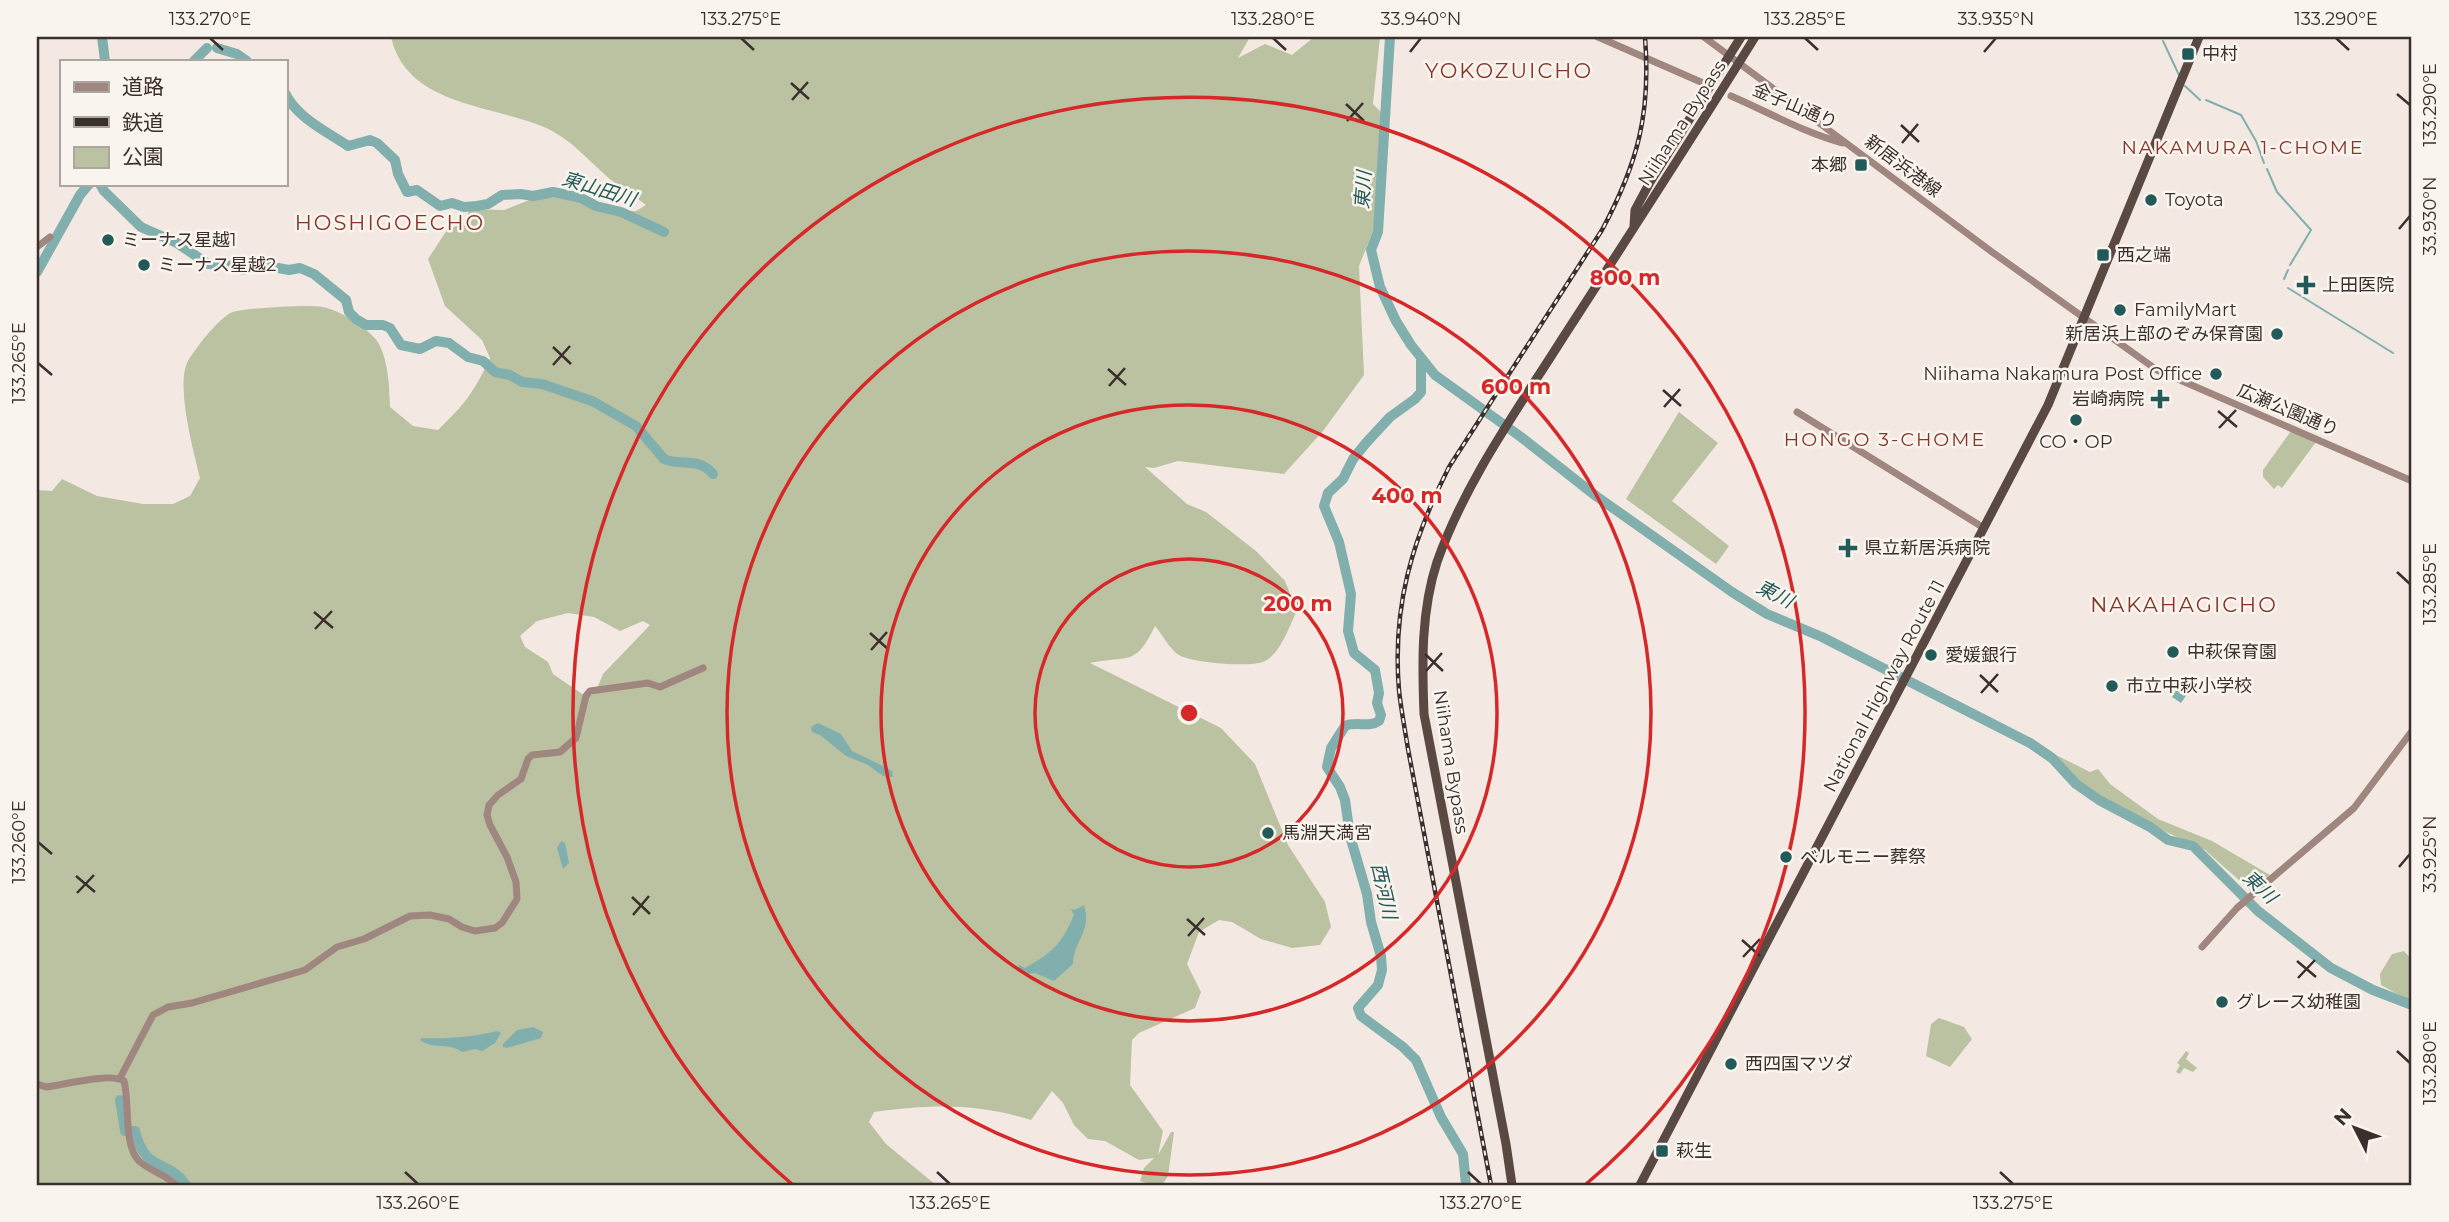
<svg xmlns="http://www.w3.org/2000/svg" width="2449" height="1222" viewBox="0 0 2449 1222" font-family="Montserrat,'Noto Sans JP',sans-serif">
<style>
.green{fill:#bac2a2;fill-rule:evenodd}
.water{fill:#81afad}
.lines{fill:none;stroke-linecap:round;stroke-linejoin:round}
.stream{stroke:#81afad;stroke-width:2}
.river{stroke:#81afad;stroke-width:10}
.secondary{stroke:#9f877f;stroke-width:7}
.highway{stroke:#5a4843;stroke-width:9}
.rail-casing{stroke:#3a2f2c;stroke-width:4.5}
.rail{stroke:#faf4ee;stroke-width:2;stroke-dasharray:5;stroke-linecap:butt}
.ticks{fill:none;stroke:#3a2f2c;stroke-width:2.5}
.ring{fill:none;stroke:#d62828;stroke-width:3.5}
.poi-dot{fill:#225a59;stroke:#faf4ee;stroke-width:2.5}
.labels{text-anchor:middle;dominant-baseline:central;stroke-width:5;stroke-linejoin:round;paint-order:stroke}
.poi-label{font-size:18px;fill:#3a2f2c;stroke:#faf4ee;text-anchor:start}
.street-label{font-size:18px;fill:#3a2f2c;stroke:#faf4ee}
.neighbourhood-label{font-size:19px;letter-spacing:2px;fill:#863528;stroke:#faf4ee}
.water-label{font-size:19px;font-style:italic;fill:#225a59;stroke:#faf4ee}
.quarter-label{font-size:21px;letter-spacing:2px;fill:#863528;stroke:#faf4ee}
.centre{fill:#d62828;stroke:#faf4ee;stroke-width:3.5}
.ring-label{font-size:21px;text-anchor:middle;font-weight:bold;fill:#d62828;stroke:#faf4ee;stroke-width:5;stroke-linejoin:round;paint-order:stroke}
.neatline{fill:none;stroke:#3a2f2c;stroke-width:2.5}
.ticks-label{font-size:18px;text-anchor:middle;fill:#3a2f2c}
</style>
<rect width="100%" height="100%" fill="#f3e9e2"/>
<path class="green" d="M391,37H1250L1238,58L1265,44L1292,55L1314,37H1380L1373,104L1384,115L1374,229L1359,266L1364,375L1323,431L1284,474L1178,461L1154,468L1145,467L1187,504L1206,512L1256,551L1285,581L1297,611C1289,626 1281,653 1265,661C1253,668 1192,663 1179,655C1170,650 1162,634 1155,626C1135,667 1130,655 1090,663L1221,728L1255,764L1288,845L1325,902L1331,927L1320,945L1292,948L1261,939L1232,922L1219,920L1199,932L1187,964L1201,992L1195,1008L1139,1033L1132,1040L1130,1085L1163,1131L1158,1155L1171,1132H1174L1168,1176L1162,1185H1153L1140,1181L1144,1168L1154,1158L1139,1160L1105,1141L1088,1139L1074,1125L1063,1103L1052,1091L1031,1120C977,1103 931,1104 874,1112L869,1122L886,1144L936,1185H37V490L52,491L62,479L97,496L143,504H173L190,496L200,478C194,453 176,387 187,363C193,351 220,316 233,312C244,308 311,304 323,307C339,310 372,330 379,344C389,364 389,386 390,407L413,426L438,430C465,404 474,392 490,358L482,340L445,306L428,259L447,230L466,222L469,209L504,210L542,195L622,211H636L646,205C635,196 622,189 611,180C590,162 570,138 544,127C490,104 407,106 391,37ZM568,613L594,617L620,631L643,621L650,625L603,674L596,691L588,698L553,674L548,662L525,647L520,636L537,621Z
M1679,412L1718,443L1672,501L1729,546L1716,564L1626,499Z
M2291,431L2316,442L2282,488L2278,485L2274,489L2263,477V470Z
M2056,755L2090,772L2098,769L2110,784L2158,819L2212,841L2270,875L2250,890L2205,850L2138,819L2100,797L2079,782Z
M2404,951L2412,960V1002L2381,985L2380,974L2392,954Z
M1939,1018L1964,1027L1972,1039L1950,1067L1926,1056L1931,1024Z
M2186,1051L2189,1053L2186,1059L2197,1068L2193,1072L2184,1068L2180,1074L2176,1072L2180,1065L2177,1063Z"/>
<path class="water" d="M2182,681L2192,687L2181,703L2172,697Z
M818,723L841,734L852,751L889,769L892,771L893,777L883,776L868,765L846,756L820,735L812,732L811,727Z
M561,841L565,843L569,863L563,869L557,848Z
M1084,905C1092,931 1074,940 1073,964L1054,981L1035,973L1025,974L1018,968L1019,965L1025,968C1053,952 1061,945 1074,915L1071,909L1075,910Z
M533,1027L543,1032L541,1038L507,1048L503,1047V1044L517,1030Z
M498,1031L501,1033L495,1043L482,1051L475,1049L462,1052C449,1042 433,1050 420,1040L422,1038C449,1039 471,1037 498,1031Z"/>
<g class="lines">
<path class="stream" d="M2163,41L2179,75
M2185,86L2200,100
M2206,100L2241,115L2256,141L2264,163
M2267,169L2277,192L2311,230L2290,265
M2284,279L2288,270
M2288,288L2393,353"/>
<path class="river" d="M102,37L105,61
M1390,37L1378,232L1371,250L1380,287L1396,321L1411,345L1435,375L1521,437L1596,496L1732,592L1767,614L1822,637L2030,743L2052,758L2076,784L2099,800L2150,827L2168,840L2193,846L2258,911L2331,968L2373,990L2412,1005
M217,48L237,54L247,61
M194,61L207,48
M285,93C297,118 326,131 348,146L370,140L377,143L395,160L398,174L407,192L417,190L440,206L452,203L464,207L477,206L488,204L502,195L521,194L533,196L553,192L581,198L596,206L621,212L664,232
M100,184L104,191L141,227L177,243L208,264L236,266L243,270L262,265L289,270L300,268L314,274L346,300L349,312L356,319L366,325H383L390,328L401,345L420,349L436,341L449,343L468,357L483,361L495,372L510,375L522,382L542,384L592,401L636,426L664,459C682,467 697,456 713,474
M37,272L80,195L89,184
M1421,359V392L1415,399L1390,417L1366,443L1353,459L1343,479L1328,493L1324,506L1339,542L1351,594L1348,631L1354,653L1375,670L1379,693L1377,703L1381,715L1379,721C1369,728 1356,721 1345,726L1331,748L1327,767L1340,787L1345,800L1350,836L1367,894L1371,922L1381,956L1382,970L1378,985L1358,1008L1361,1016L1403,1047L1416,1060L1441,1117L1463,1154L1466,1185
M120,1100L125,1131H135C146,1174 166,1157 186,1185"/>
<path class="secondary" d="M1598,37L1710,86
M1704,37L1992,252L2157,370L2412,481
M1731,96C1768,112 1805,133 1843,143
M37,247L50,237
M1797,412L1984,528
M2202,947L2237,908L2354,808L2412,731
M120,1078L153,1015L168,1007L192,1003L305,970L337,947L364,939L410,916L430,915L449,919L462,927L475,931L495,928L502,923L517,899L516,882L507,857L490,825L487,815L489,805L498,795L521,779L528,759L532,755L560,752L576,738L586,696L590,691L648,683L660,687L703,668
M37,1084L46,1087C63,1085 111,1072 124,1081C130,1103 123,1145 139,1161C150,1171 165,1174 176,1185"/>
<path class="highway" d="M1634,226L1635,210L1650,182L1741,37
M1512,1185L1506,1144L1424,714C1422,663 1421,611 1437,562C1466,480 1518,409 1564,336C1628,237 1693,137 1755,37
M1640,1185L2048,405L2199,37"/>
<defs>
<path id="rail" d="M1491,1185L1408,749C1405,729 1401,710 1399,690C1392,607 1412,540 1449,467L1602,230C1638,163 1651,113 1645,37"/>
</defs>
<use href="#rail" class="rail-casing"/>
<use href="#rail" class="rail"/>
</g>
<path class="ticks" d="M210,38L223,50M741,38L754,50M1273,38L1286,50M1805,38L1818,50M2336,38L2349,50M1410,52L1421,38M1984,52L1996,38M791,83L809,99M2397,94L2410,105M792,100L808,82M1346,104L1364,121M1347,121L1363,103M1901,125L1919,142M1902,143L1918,124M2399,229L2410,216M553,347L571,364M38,363L52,375M553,365L570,346M1108,369L1126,385M1109,386L1125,368M1663,390L1681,406M1664,407L1680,389M2218,411L2237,427M2219,428L2236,410M2397,572L2410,584M314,612L333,628M315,629L332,611M870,633L888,649M871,650L887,632M1425,654L1443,671M1426,671L1442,653M1980,675L1998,692M1981,693L1998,674M38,842L52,854M2399,867L2410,854M76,876L95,892M77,893L94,875M632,897L650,914M633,915L649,896M1187,919L1205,935M1188,936L1204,918M1742,940L1760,956M1743,957L1760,939M2297,961L2316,977M2298,978L2315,960M2397,1051L2410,1063M405,1172L418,1184M937,1172L950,1184M1468,1172L1481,1184M2000,1172L2013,1184"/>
<g class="ring">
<circle cx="1189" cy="713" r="154"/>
<circle cx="1189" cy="713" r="308"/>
<circle cx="1189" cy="713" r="462"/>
<path d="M793 1185A616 616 0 1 1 1585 1185"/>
</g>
<g class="poi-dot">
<rect x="2181" y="47" width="14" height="14" rx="3.5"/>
<rect x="1854" y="158" width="14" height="14" rx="3.5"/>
<circle cx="2151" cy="200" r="7"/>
<circle cx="108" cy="240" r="7"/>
<rect x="2096" y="248" width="14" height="14" rx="3.5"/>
<circle cx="144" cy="265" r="7"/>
<path d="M2302.5 274.5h7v7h7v7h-7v7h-7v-7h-7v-7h7z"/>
<circle cx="2120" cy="310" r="7"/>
<circle cx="2277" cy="334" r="7"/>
<circle cx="2216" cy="374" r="7"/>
<path d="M2156.5 388.5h7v7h7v7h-7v7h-7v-7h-7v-7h7z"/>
<circle cx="2076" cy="420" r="7"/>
<path d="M1844.5 537.5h7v7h7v7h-7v7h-7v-7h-7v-7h7z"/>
<circle cx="2173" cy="652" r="7"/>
<circle cx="1931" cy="655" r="7"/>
<circle cx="2112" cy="686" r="7"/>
<circle cx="1268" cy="833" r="7"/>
<circle cx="1786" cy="857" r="7"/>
<circle cx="2222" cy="1002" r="7"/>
<circle cx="1731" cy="1064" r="7"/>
<rect x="1655" y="1144" width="14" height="14" rx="3.5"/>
</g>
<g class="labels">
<g class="poi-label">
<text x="2202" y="54">中村</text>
<text x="1847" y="165" text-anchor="end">本郷</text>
<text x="2165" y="200">Toyota</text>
<text x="122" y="240">ミーナス星越1</text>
<text x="2117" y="255">西之端</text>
<text x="158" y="265">ミーナス星越2</text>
<text x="2322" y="285">上田医院</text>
<text x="2134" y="310">FamilyMart</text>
<text x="2263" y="334" text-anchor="end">新居浜上部のぞみ保育園</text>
<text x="2202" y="374" text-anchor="end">Niihama Nakamura Post Office</text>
<text x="2144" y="399" text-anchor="end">岩崎病院</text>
<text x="2076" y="442" text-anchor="middle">CO・OP</text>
<text x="1864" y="548">県立新居浜病院</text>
<text x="2187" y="652">中萩保育園</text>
<text x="1945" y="655">愛媛銀行</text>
<text x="2126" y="686">市立中萩小学校</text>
<text x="1282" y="833">馬淵天満宮</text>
<text x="1800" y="857">ベルモニー葬祭</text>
<text x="2236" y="1002">グレース幼稚園</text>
<text x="1745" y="1064">西四国マツダ</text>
<text x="1676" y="1151">萩生</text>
</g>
<g class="street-label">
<text transform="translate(1795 106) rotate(23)">金子山通り</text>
<text transform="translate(1682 123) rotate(-57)">Niihama Bypass</text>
<text transform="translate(1903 166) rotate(37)">新居浜港線</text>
<text transform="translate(2288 410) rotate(23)">広瀬公園通り</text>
<text transform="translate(1884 686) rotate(-62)">National Highway Route 11</text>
<text transform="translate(1451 762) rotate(81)">Niihama Bypass</text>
</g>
<g class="neighbourhood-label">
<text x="2243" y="147">NAKAMURA 1-CHOME</text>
<text x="1885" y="439">HONGO 3-CHOME</text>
</g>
<g class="water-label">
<text transform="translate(599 189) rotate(17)">東山田川</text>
<text transform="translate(1363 190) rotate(-86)">東川</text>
<text transform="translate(1775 594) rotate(27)">東川</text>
<text transform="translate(2260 887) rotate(43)">東川</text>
<text transform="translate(1384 891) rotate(77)">西河川</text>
</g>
<g class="quarter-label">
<text x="1509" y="70">YOKOZUICHO</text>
<text x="390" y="222">HOSHIGOECHO</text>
<text x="2184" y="604">NAKAHAGICHO</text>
</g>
</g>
<circle cx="1189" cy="713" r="10" class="centre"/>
<g class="ring-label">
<text x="1625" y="285">800 m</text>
<text x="1516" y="394">600 m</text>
<text x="1407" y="503">400 m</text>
<text x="1298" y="611">200 m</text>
</g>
<rect width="2449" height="1222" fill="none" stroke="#faf4ee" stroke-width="77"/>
<rect x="60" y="60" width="228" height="126" fill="#faf4ee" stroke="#ada5a0" stroke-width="2"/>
<rect x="74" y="82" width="35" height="10" fill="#9f877f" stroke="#ada5a0" stroke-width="2"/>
<text x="122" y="94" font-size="21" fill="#3a2f2c">道路</text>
<rect x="74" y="117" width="35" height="10" fill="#3a2f2c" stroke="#ada5a0" stroke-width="2"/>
<text x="122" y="130" font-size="21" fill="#3a2f2c">鉄道</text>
<rect x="74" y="147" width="35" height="21" fill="#bac2a2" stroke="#ada5a0" stroke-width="2"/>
<text x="122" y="164" font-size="21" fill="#3a2f2c">公園</text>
<g transform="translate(2355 1128) rotate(312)" stroke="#faf4ee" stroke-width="5" paint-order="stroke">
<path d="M0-5L12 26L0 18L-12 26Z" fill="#3a2f2c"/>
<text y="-10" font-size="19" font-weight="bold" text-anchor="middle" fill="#3a2f2c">N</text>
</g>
<rect x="38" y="38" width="2372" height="1146" class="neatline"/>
<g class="ticks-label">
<text x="210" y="25">133.270°E</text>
<text x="741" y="25">133.275°E</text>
<text x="1273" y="25">133.280°E</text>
<text x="1421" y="25">33.940°N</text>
<text x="1805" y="25">133.285°E</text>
<text x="1996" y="25">33.935°N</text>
<text x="2336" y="25">133.290°E</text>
<text transform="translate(2430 105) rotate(-90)" y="6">133.290°E</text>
<text transform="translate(2430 216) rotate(-90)" y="6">33.930°N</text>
<text transform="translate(19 363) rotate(-90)" y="6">133.265°E</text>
<text transform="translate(2430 584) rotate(-90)" y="6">133.285°E</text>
<text transform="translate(19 842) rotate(-90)" y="6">133.260°E</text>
<text transform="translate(2430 854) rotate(-90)" y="6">33.925°N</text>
<text transform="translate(2430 1063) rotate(-90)" y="6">133.280°E</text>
<text x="418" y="1209">133.260°E</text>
<text x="950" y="1209">133.265°E</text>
<text x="1481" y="1209">133.270°E</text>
<text x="2013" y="1209">133.275°E</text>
</g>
</svg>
